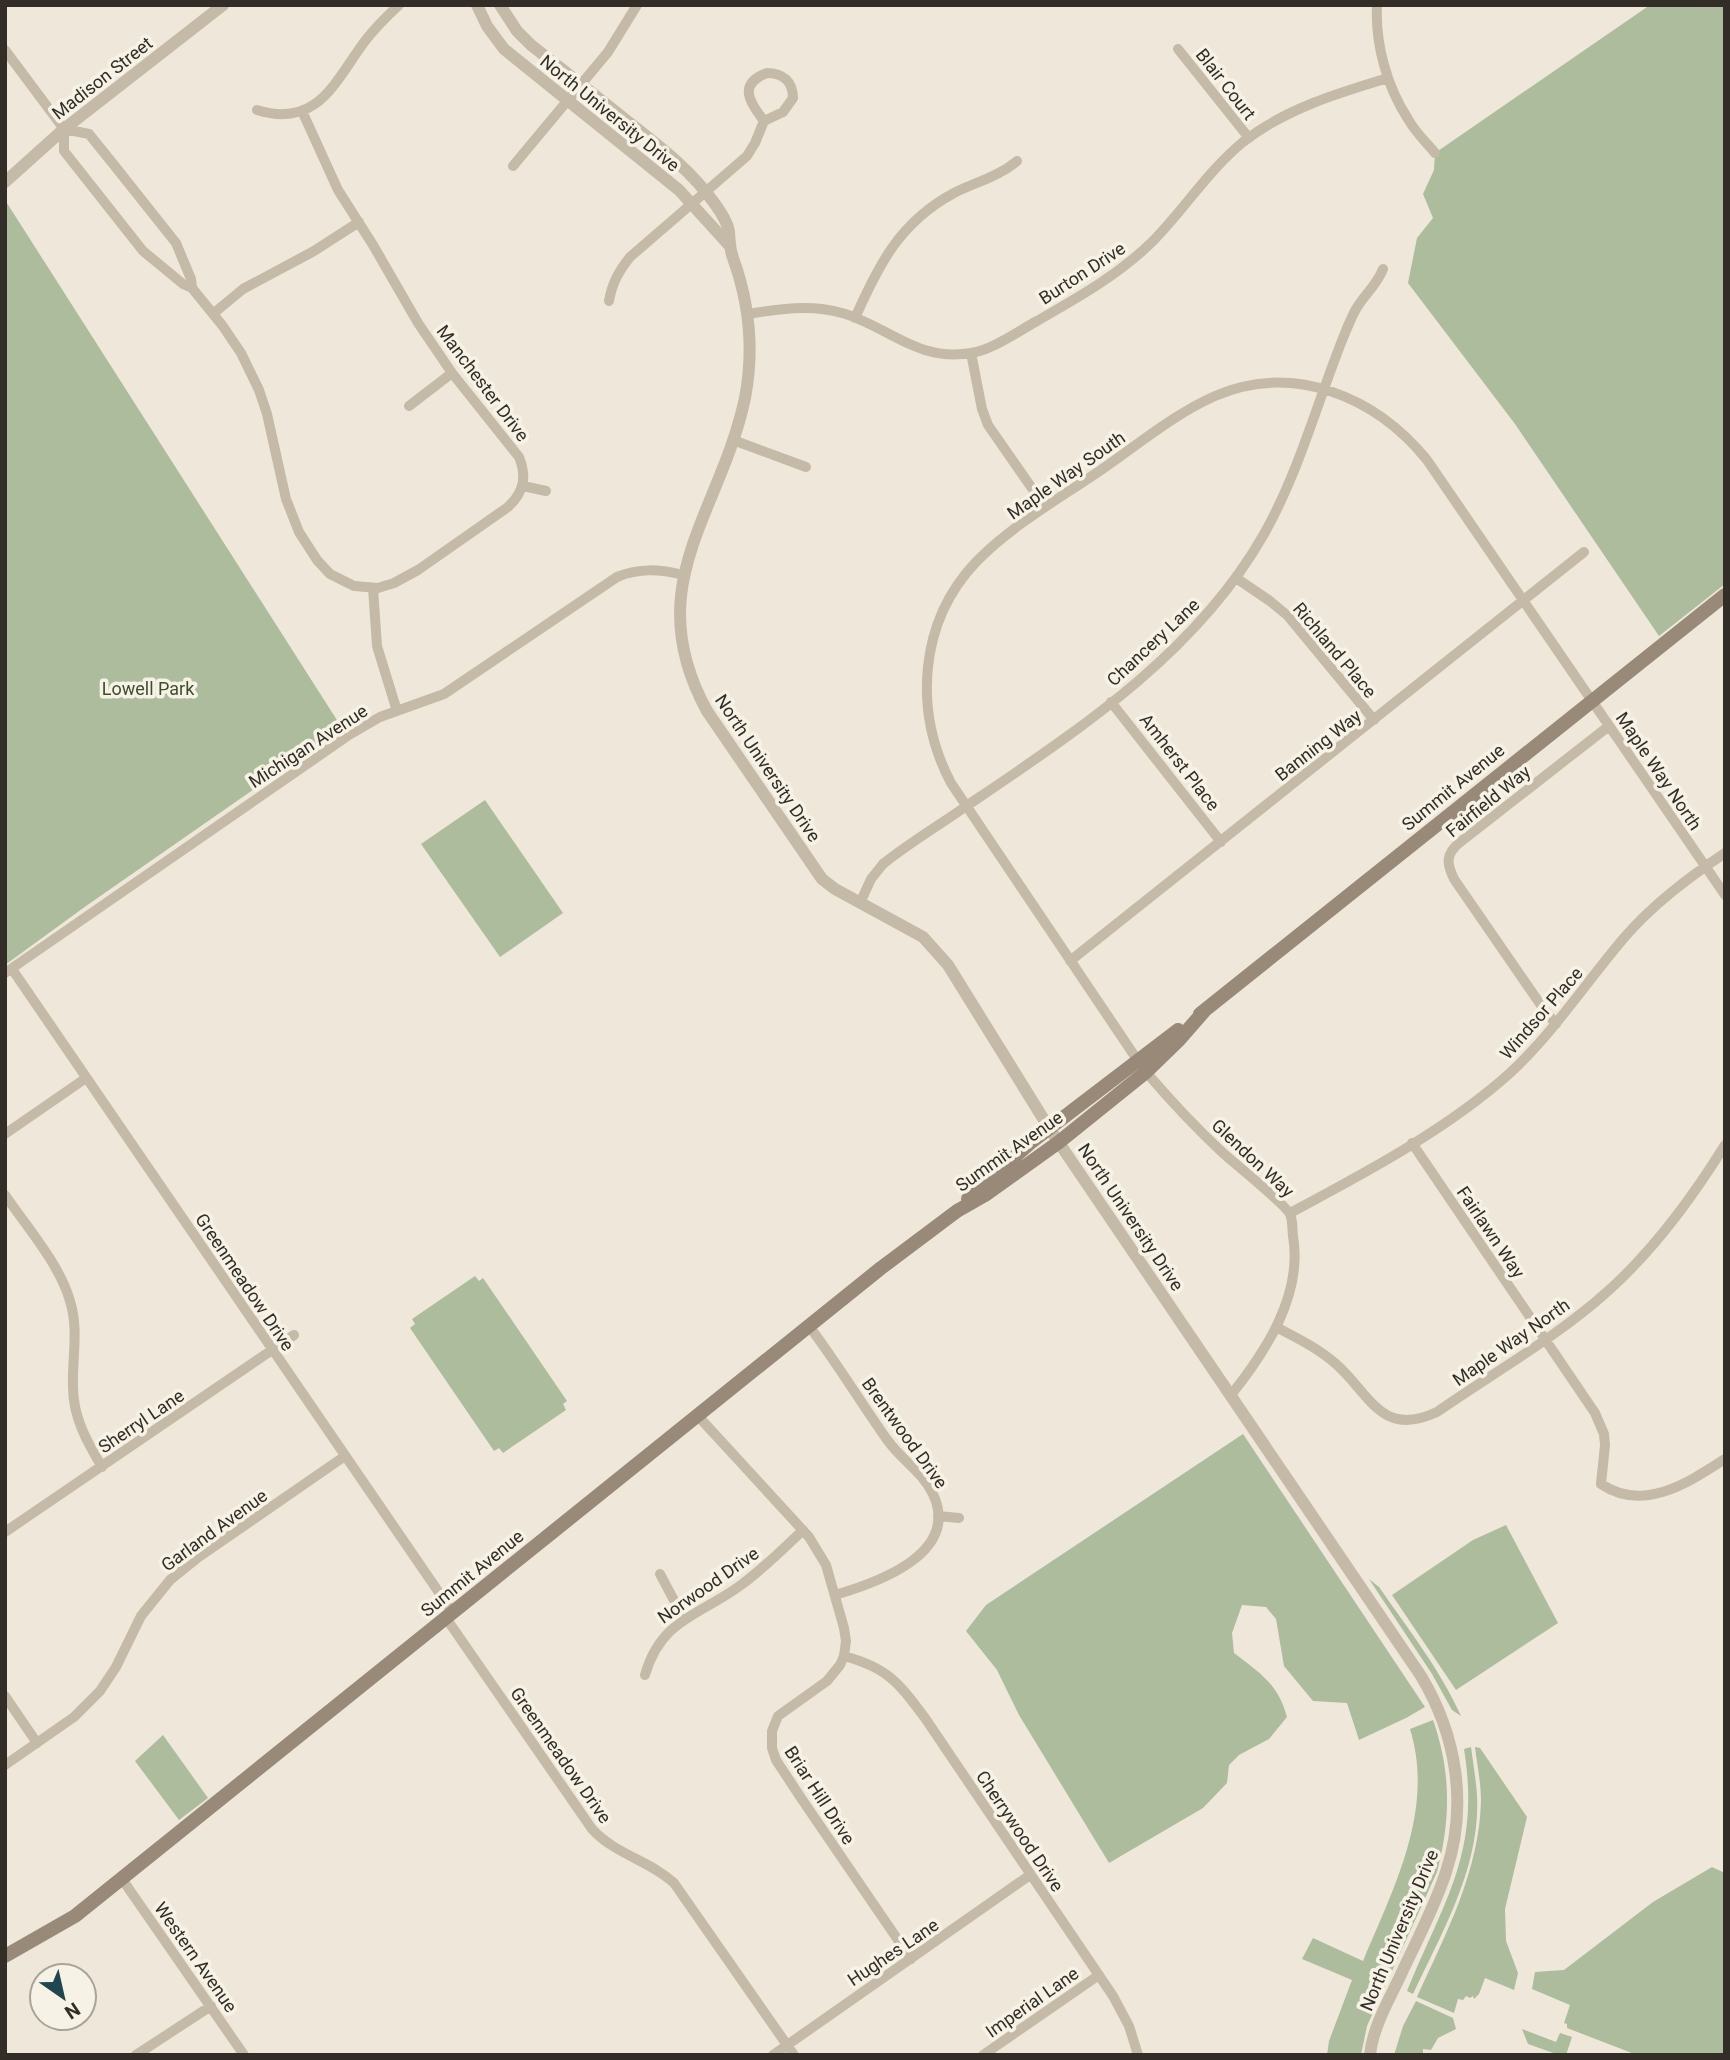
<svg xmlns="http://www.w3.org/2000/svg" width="1730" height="2060" viewBox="0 0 1730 2060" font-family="Roboto,sans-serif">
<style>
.green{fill:#acbc9c}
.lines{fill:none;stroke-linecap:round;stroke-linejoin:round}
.minor{stroke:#c5baa7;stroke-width:10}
.tertiary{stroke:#c5baa7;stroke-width:12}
.secondary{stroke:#998979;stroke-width:14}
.labels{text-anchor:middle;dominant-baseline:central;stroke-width:7;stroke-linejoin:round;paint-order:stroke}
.street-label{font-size:18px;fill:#332d27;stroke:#f7f2e6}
.park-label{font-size:18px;fill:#3d4e2d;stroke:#f7f2e6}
</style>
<rect width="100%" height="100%" fill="#efe8da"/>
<path class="green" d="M1650,5H1697L1699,8V5H1725V584L1659,636L1515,424L1408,283L1417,238L1433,218L1423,194L1434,170L1435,153Z
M5,200L342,728L86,906L5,965Z
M485,800L563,913L500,957L421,844Z
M475,1276L479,1281L483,1278L567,1401L563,1404L566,1410L503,1453L499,1448L494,1451L410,1328L415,1324L412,1319Z
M1243,1434L1425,1707L1406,1718L1359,1740L1347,1703L1313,1701L1284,1666L1276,1619L1266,1607L1242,1605L1232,1633L1234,1653C1260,1673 1278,1684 1287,1717L1269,1739L1239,1755L1229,1765L1227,1783L1203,1808L1109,1863L1019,1715L997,1670L966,1631L986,1605Z
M1506,1525L1558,1623L1456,1690L1392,1595L1473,1540Z
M1369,1579L1379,1587C1408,1629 1440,1669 1461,1716L1452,1710L1432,1674Z
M1433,1720C1451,1771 1451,1819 1437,1872L1367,2026L1361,2055H1327L1329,2041L1352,1980L1302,1959L1313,1938L1363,1961C1394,1887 1435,1810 1410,1729Z
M163,1735L208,1798L179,1820L135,1761Z
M1471,1747C1473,1763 1476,1779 1477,1795C1481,1866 1442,1932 1413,1994L1407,1991C1444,1900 1481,1853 1464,1749Z
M1475,1747L1480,1748L1527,1817L1505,1909L1506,1941L1518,1973L1514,1990L1485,1978L1479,1994L1474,1999L1473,1996L1470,1998L1466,1996L1463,2000L1458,1999L1454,2013L1417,1997C1446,1933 1479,1872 1481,1801C1481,1783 1477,1764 1475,1747Z
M1712,1867L1725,1873V2055H1637L1567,2028V2024L1564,2023L1570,2005L1532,1989L1535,1972L1564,1970L1653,1902Z
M1416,2001L1453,2018L1456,2029L1438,2038L1431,2050L1423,2049V2055H1394L1403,2026Z
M1522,2029L1556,2042L1560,2033L1572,2037L1566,2055H1559L1528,2044Z"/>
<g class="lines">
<path class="minor" d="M1377,5C1375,44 1387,87 1408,119C1415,132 1426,142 1435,153
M1178,49L1249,138
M5,50L64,129
M767,73C783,73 793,82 793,98L783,112L764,121C750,103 737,84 767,73Z
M257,110C318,129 335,81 365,41C375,28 387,16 399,5
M64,129V151L143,251L183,284L192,288L222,325L241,353L259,390L267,414L286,499L299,532L317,560L330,574L354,586L378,588L394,583L418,570L508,507C524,492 527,477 519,457L452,373L418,323L373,245L338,190L302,111
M64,129L89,134L114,165L176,243L191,279L192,288
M513,166L608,52L637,5
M609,301C612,283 619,271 630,257L747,156L755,143L764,121
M214,313L243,289L314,251L359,222
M747,314C778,309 811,304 842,313C888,326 916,362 971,353C994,349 1017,332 1037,321C1079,297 1120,274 1154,240C1185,208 1209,170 1243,142C1285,109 1338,93 1388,78
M855,318C879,264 900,222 954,193C976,182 998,177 1017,161
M971,353L982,409L988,425L1045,507
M409,406L452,373
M733,440L806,467
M523,486L546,491
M1236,578L1270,601L1288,616L1374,720
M373,588L377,646L397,711
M1111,702L1221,842
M860,903L871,879L883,864C909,843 938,826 965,807C1077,731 1196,654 1264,534C1299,472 1317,403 1343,338C1347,328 1351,318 1356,309C1364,295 1377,285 1383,269
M1070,961L1584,552
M12,969L453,1613
M5,973L349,735L380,717L444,694L617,577C639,568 659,569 683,575
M1556,1024L1545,1011L1454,879C1447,864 1445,855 1459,843L1609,726
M1138,1061L951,783C913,711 919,622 976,562C1010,527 1055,501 1095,474C1134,448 1172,415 1215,396C1294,362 1376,397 1427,460L1725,895
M1146,1072C1170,1100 1196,1128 1223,1153C1234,1163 1286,1205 1290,1214C1293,1220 1292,1229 1293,1236C1303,1295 1266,1351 1231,1395
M5,1134L86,1078
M1412,1143L1595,1413L1604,1434L1605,1445L1601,1484C1644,1513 1689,1482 1725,1459
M5,1195C27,1227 60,1265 70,1301C79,1330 72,1357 73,1387C73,1417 87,1442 102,1467
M1290,1213C1363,1174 1448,1129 1510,1073C1553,1033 1585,984 1623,939C1652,905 1688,878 1725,853
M809,1326C837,1363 861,1403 888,1441C902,1460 923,1473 933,1494C961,1554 876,1583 835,1595
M1276,1327C1297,1338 1318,1348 1336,1364C1371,1395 1381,1438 1437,1412C1493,1373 1557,1337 1608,1291C1655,1249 1692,1198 1725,1145
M698,1416L809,1537L826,1565L844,1628L846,1641L844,1656L840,1665L827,1681L778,1716L772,1731V1748L776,1760L801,1798L911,1959
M938,1516L959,1518
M5,1532L294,1335
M660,1574L684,1619
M446,1618L592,1829C616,1855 649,1860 674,1883L794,2055
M844,1656C888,1668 898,1682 925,1718L1113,1996L1129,2026L1138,2055
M645,1675C661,1619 699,1616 741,1585C763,1569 783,1549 803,1530
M5,1696L37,1743
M5,1765L74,1717L100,1691L116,1667L141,1616L170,1580L196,1559L345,1456
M122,1879L244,2055
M136,2055L211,2006
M773,2055L1030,1875
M983,2055L1099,1975"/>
<path class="tertiary" d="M477,5L487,26L504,49L679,190L728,244
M500,5L517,31L531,45C563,70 595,95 627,121C659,146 691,170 715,204C720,211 728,223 729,232C730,243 729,247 733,258C749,302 754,351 745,398C720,515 638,585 707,711L822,879L835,889L923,937L948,965L1049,1128L1421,1676C1457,1736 1468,1806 1446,1872C1435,1906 1418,1938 1403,1970C1391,1997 1373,2025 1370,2055
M5,182L64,129L223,5"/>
<path class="secondary" d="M1200,1014L1725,595
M968,1199L1030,1143L1178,1030
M5,1956L75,1916L881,1268L957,1211L985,1195L1059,1142L1146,1072L1179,1040L1206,1009"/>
</g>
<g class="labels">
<g class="street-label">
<text transform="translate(102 78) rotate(-38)">Madison Street</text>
<text transform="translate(1226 84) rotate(52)">Blair Court</text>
<text transform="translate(610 113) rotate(39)">North University Drive</text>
<text transform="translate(1082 273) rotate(-33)">Burton Drive</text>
<text transform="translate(483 383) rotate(53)">Manchester Drive</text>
<text transform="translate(1066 475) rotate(-35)">Maple Way South</text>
<text transform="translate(1153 642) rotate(-43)">Chancery Lane</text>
<text transform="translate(1335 650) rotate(50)">Richland Place</text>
<text transform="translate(1318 745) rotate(-38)">Banning Way</text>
<text transform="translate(308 746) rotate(-33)">Michigan Avenue</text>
<text transform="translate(1180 762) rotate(52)">Amherst Place</text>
<text transform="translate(768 768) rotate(56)">North University Drive</text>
<text transform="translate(1659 771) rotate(56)">Maple Way North</text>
<text transform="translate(1453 787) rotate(-39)">Summit Avenue</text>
<text transform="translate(1488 801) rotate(-39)">Fairfield Way</text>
<text transform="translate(1541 1013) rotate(-49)">Windsor Place</text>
<text transform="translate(1009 1151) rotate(-35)">Summit Avenue</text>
<text transform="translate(1253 1158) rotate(43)">Glendon Way</text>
<text transform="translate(1131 1217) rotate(56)">North University Drive</text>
<text transform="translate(1491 1232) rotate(56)">Fairlawn Way</text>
<text transform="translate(245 1282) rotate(56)">Greenmeadow Drive</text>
<text transform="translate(1511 1342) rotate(-35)">Maple Way North</text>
<text transform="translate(141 1421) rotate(-34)">Sherryl Lane</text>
<text transform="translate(905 1433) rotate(54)">Brentwood Drive</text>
<text transform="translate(214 1530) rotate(-36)">Garland Avenue</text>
<text transform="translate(472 1573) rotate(-39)">Summit Avenue</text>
<text transform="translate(708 1585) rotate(-35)">Norwood Drive</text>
<text transform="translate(561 1755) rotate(55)">Greenmeadow Drive</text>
<text transform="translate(820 1795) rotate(57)">Briar Hill Drive</text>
<text transform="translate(1020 1831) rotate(56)">Cherrywood Drive</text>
<text transform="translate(1399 1930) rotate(-67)">North University Drive</text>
<text transform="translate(893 1952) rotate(-34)">Hughes Lane</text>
<text transform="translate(196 1957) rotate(55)">Western Avenue</text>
<text transform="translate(1032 2002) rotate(-35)">Imperial Lane</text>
</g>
<g class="park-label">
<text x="148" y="688">Lowell Park</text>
</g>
</g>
<rect width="1730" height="2060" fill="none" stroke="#332d27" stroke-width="14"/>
<g transform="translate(63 1997) rotate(146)"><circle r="33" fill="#f7f2e6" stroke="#a9a39a" stroke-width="2"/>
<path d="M0-5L12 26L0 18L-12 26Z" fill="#214650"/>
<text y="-10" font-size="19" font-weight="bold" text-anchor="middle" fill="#332d27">N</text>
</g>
</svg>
